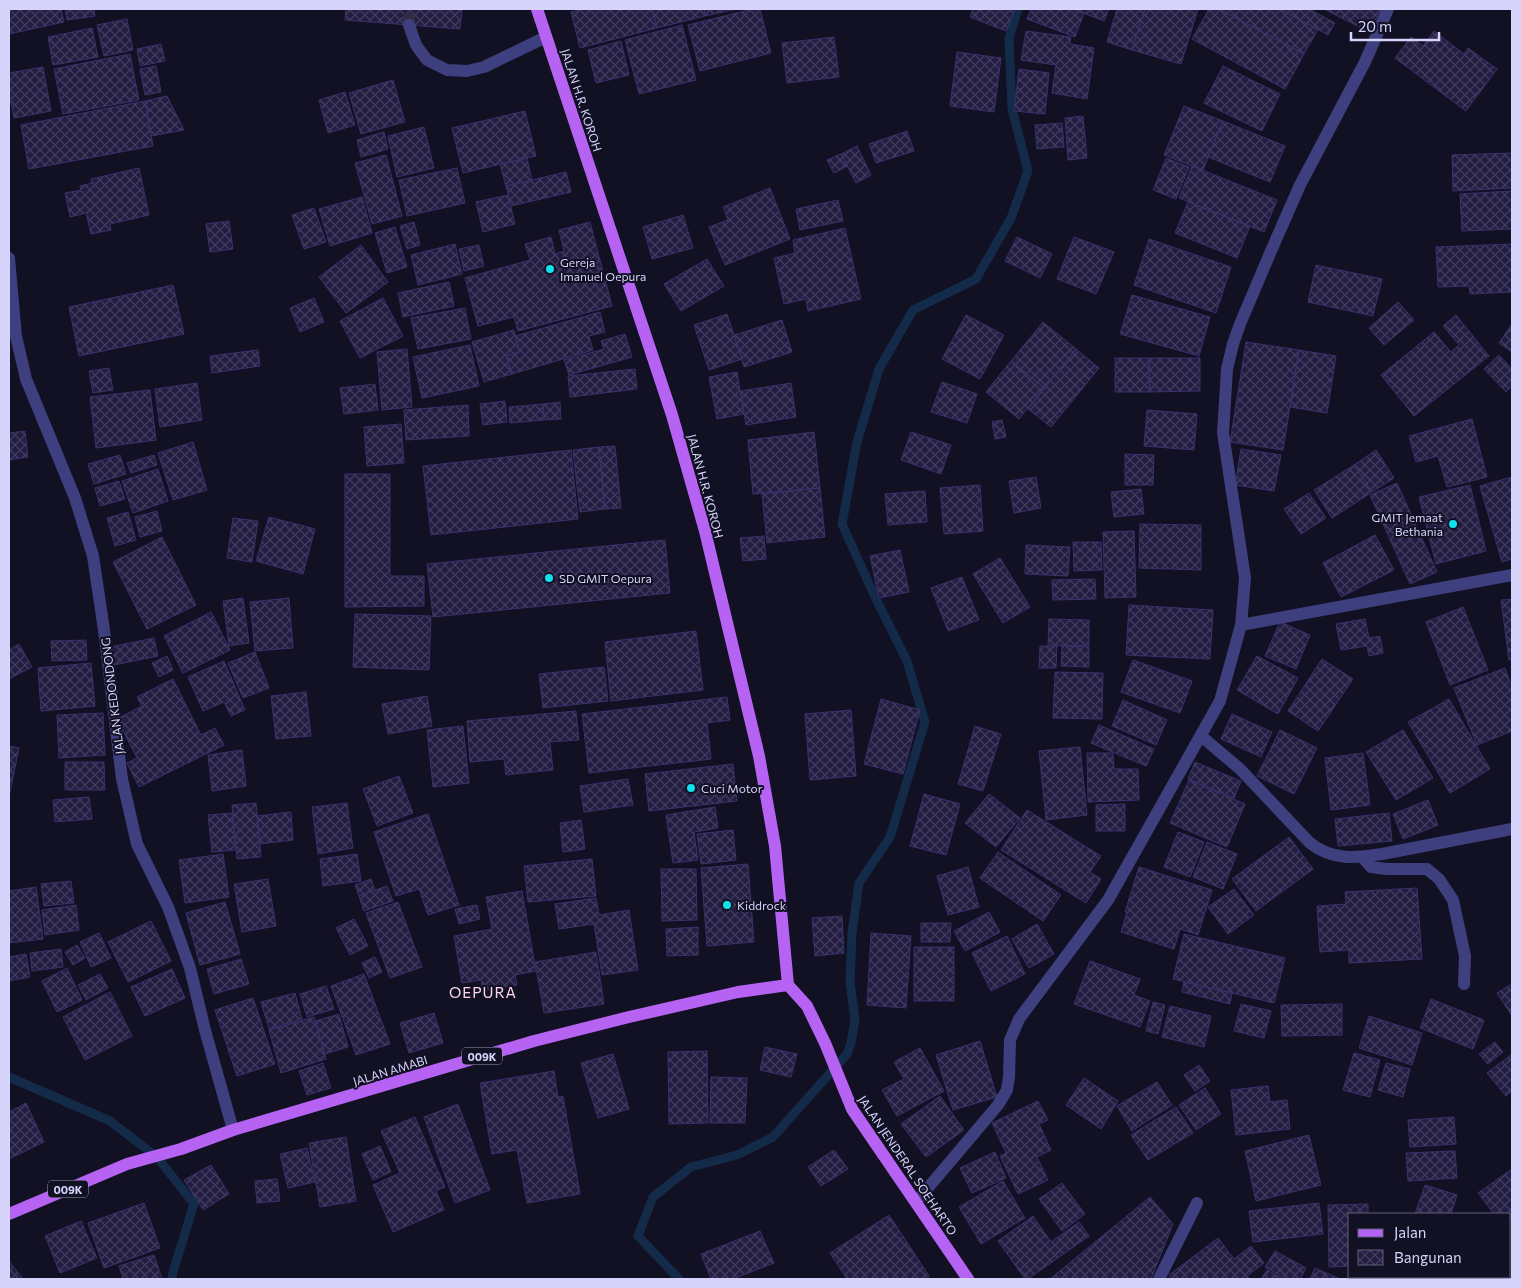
<svg xmlns="http://www.w3.org/2000/svg" width="1521" height="1288" viewBox="0 0 1521 1288" font-family="Commissioner,sans-serif">
<style>
.lines{fill:none;stroke-linecap:round;stroke-linejoin:round}
.stream{stroke:#132b49;stroke-width:9}
.building{fill:url(#building-cross-hatch);stroke:#39316d}
.minor-tunnel{stroke:#302d44;stroke-width:12;stroke-dasharray:12 6;stroke-linecap:butt}
.minor{stroke:#3e3f7e;stroke-width:12}
.major{stroke:#b663f4;stroke-width:12}
.poi-dot{fill:#10e2ec;stroke:#121023;stroke-width:2}
.labels{text-anchor:middle;dominant-baseline:central;stroke-width:4;stroke-linejoin:round;paint-order:stroke}
.shield{fill:#121023;stroke:#9c99bb;stroke-width:1}
.shield-label{font-size:11px;font-weight:bold;fill:#d7d4fc}
.street-label{font-size:12px;fill:#d7d4fc;stroke:#121023}
.poi-label{font-size:12px;fill:#d7d4fc;stroke:#121023;text-anchor:start}
.quarter-label{font-size:15px;letter-spacing:1px;fill:#fcd6f0;stroke:#121023}
</style>
<defs>
<pattern id="building-cross-hatch" width="8" height="8" patternUnits="userSpaceOnUse" patternTransform="scale(1.25)"><rect width="8" height="8" fill="#231d42"/><path d="M0 0l8 8M0 8l8-8" fill="none" stroke="#423d5e"/></pattern>
</defs>
<rect width="100%" height="100%" fill="#121023"/>
<g class="lines">
<path class="stream" d="M9,1077L110,1121L157,1157L194,1204L173,1272L172,1279
M679,1279L638,1236L653,1197L691,1167L737,1155L773,1137L847,1054L851,1043L855,1020L850,981L852,933L859,883L890,837L925,722L907,661L876,599L842,524L857,442L879,369L913,310L976,279L1011,218L1028,171L1012,109L1009,38L1018,9"/>
</g>
<path class="building" d="M9,9H61L64,22L9,34Z
M65,9H94L95,16L67,20Z
M346,9H462L460,29L345,20Z
M584,9H652L657,28L580,48L571,12Z
M652,9H704L705,16L657,28Z
M704,9H737L705,16Z
M752,9H760L771,53L700,71L688,25Z
M973,9H1015L1006,31L970,17Z
M1031,9H1072L1084,13L1075,37L1027,19Z
M1073,9H1109L1104,21Z
M1117,9H1145L1132,50L1107,42Z
M1145,9H1198L1181,64L1132,50Z
M1209,9H1219L1304,54L1285,89L1192,39Z
M1219,9H1280L1318,29L1304,54Z
M1280,9H1309L1335,23L1328,35Z
M1324,9H1381L1369,32Z
M127,19L133,50L104,56L97,25Z
M682,25L696,80L639,94L625,40Z
M92,28L98,57L53,65L48,37Z
M1026,31L1071,37L1070,44L1094,48L1087,99L1052,93L1056,65L1021,60Z
M1434,31L1464,54L1468,48L1497,69L1466,111L1395,58L1411,37L1423,46Z
M834,37L839,77L787,83L782,43Z
M621,41L629,75L596,83L588,50Z
M161,44L165,61L140,66L137,49Z
M957,52L1001,58L994,112L950,106Z
M130,54L139,100L63,114L54,69Z
M156,66L161,92L145,95L140,69Z
M1223,66L1280,94L1262,131L1204,103Z
M43,67L51,111L14,118L9,91V73Z
M1019,69L1049,73L1045,114L1014,111Z
M393,80L405,122L361,134L349,93Z
M345,92L355,125L328,133L319,100Z
M167,96L184,130L151,136L145,101Z
M145,101L153,146L29,169L21,125Z
M1184,106L1223,121L1203,170L1164,155Z
M525,111L536,156L463,173L452,128Z
M1083,116L1087,158L1068,160L1065,118Z
M1223,121L1285,146L1270,182L1208,157Z
M1062,123L1064,147L1037,149L1035,125Z
M424,127L434,168L397,177L388,136Z
M907,131L914,151L876,163L869,144Z
M384,132L388,149L361,157L357,140Z
M857,146L871,175L856,183L841,154Z
M1512,153V188L1453,191L1452,155Z
M841,154L848,166L834,173L827,160Z
M386,155L402,216L372,224L355,163Z
M527,158L532,180L506,186L500,164Z
M1166,158L1189,167L1176,199L1153,190Z
M1192,166L1277,200L1264,232L1179,198Z
M139,168L149,215L110,224L111,230L91,234L86,213L70,217L65,193L81,190L80,186L92,183L91,179Z
M457,168L465,203L407,216L399,180Z
M566,172L571,192L511,206L506,186Z
M770,188L790,239L725,265L709,227L728,220L723,207Z
M1512,191V229L1462,231L1460,194Z
M508,195L515,224L483,232L476,202Z
M362,197L372,233L330,246L319,209Z
M838,200L843,221L800,230L796,209Z
M1188,202L1250,226L1237,258L1175,233Z
M314,208L326,242L304,249L292,215Z
M683,215L693,248L652,259L643,227Z
M229,221L233,249L210,252L206,224Z
M414,222L420,245L407,249L400,226Z
M590,222L612,306L518,331L514,317L478,326L465,278L530,260L525,244L551,237L555,254L564,251L559,230Z
M395,227L407,267L387,273L375,233Z
M845,228L861,299L808,311L806,299L784,304L774,258L795,253L793,240Z
M1017,237L1052,254L1040,278L1005,261Z
M1074,237L1114,252L1096,294L1057,279Z
M1149,239L1231,267L1216,313L1134,285Z
M455,244L462,274L418,285L411,255Z
M1512,244V292L1470,294L1469,286L1438,287L1436,247Z
M361,245L388,282L346,313L319,277Z
M479,245L484,266L464,271L459,249Z
M707,259L724,286L681,311L664,284Z
M1316,265L1382,279L1373,316L1308,302Z
M449,282L454,306L403,317L398,293Z
M173,285L184,334L79,356L69,307Z
M1132,295L1210,317L1199,356L1120,334Z
M314,298L324,322L300,332L290,308Z
M383,298L403,336L360,358L340,321Z
M1398,302L1414,320L1384,345L1369,328Z
M465,308L471,339L418,349L411,318Z
M600,312L605,332L589,336L593,350L512,374L506,356L520,352L515,336Z
M727,314L742,359L709,370L694,325Z
M966,315L1004,335L980,379L942,359Z
M1456,315L1489,356L1414,416L1381,375L1434,332L1451,352L1459,345L1443,326Z
M782,320L792,352L744,367L734,335Z
M1043,322L1076,349L1044,388L1011,361Z
M1511,325L1512,326V352L1499,343Z
M514,330L520,352L506,356L512,374L484,382L472,342Z
M625,334L632,357L569,375L564,360L604,349L601,341Z
M1246,342L1299,350L1283,450L1230,442Z
M470,345L479,386L422,398L413,357Z
M407,349L412,407L382,410L377,352Z
M1076,349L1099,368L1051,427L1028,409Z
M258,350L260,366L212,373L210,356Z
M1299,350L1336,356L1327,413L1290,407Z
M1499,355L1512,369V386L1506,392L1484,369Z
M1115,358H1149L1150,392H1115Z
M1149,358H1200V391L1150,392Z
M1011,361L1044,388L1019,419L986,392Z
M109,368L113,390L93,393L89,371Z
M635,369L637,389L570,397L568,376Z
M737,372L744,414L717,419L709,377Z
M942,382L977,394L967,423L931,412Z
M197,383L202,420L160,427L155,389Z
M791,383L796,417L746,425L741,391Z
M375,384L378,410L344,414L340,388Z
M150,390L156,440L96,448L90,397Z
M505,401L507,422L483,425L480,404Z
M560,402L561,419L545,420L543,404Z
M543,404L544,420L510,423L509,407Z
M468,405L469,436L406,440L404,410Z
M1147,410L1197,414L1194,450L1144,446Z
M1472,419L1487,477L1447,487L1438,456L1416,462L1409,436Z
M1002,420L1006,437L995,439L992,422Z
M401,424L404,463L367,466L364,427Z
M25,431L28,457L9,460V433Z
M814,432L820,488L753,494L748,440Z
M911,432L951,445L941,474L901,460Z
M193,442L207,490L173,500L158,453Z
M615,446L621,508L605,509L599,447Z
M599,447L605,509L580,512L573,450Z
M1241,449L1281,455L1274,491L1235,485Z
M571,450L578,519L431,535L423,466Z
M1376,450L1394,478L1372,492L1354,465Z
M1125,454L1154,455L1153,485H1125Z
M120,455L126,474L94,484L88,464Z
M154,455L157,465L131,473L127,463Z
M1354,465L1372,492L1332,518L1314,490Z
M158,469L168,501L133,513L122,481Z
M345,474H390V576H424V606L345,607Z
M1036,477L1041,508L1014,513L1009,481Z
M1512,477V559L1502,562L1480,486Z
M119,481L125,499L100,506L95,488Z
M1397,483L1437,572L1410,584L1370,495Z
M980,485L983,531L944,534L940,488Z
M1470,485L1486,551L1436,564L1419,497Z
M820,488L825,537L767,543L762,494Z
M1141,489L1144,514L1114,517L1111,492Z
M925,491L927,522L888,525L885,494Z
M1309,493L1326,518L1301,534L1284,509Z
M157,511L162,531L140,537L135,517Z
M128,512L136,540L115,546L107,518Z
M269,517L315,529L303,574L256,561Z
M233,518L258,521L252,562L227,558Z
M1140,524L1201,525V570L1139,568Z
M1134,531L1136,597L1105,598L1103,532Z
M1375,535L1394,570L1341,597L1323,563Z
M764,536L766,559L743,561L740,538Z
M162,537L196,605L147,629L113,562Z
M665,540L670,593L433,617L427,564Z
M1073,542H1101L1102,570L1074,571Z
M1026,545L1070,547L1068,576L1025,574Z
M900,550L909,592L879,598L870,556Z
M1000,558L1030,607L1003,623L973,574Z
M962,577L979,620L948,631L931,588Z
M1095,579L1096,599L1053,600L1052,580Z
M243,598L249,643L229,646L223,601Z
M289,598L293,648L255,651L250,602Z
M1512,599V659L1509,660L1501,600Z
M1129,605L1213,610L1210,659L1126,655Z
M1463,607L1488,670L1450,685L1426,622Z
M211,612L230,650L183,673L164,636Z
M355,614L431,616L429,670L353,667Z
M1049,619L1089,620V646L1048,645Z
M1365,619L1369,638L1380,636L1383,653L1369,656L1367,646L1341,650L1336,624Z
M1280,622L1310,635L1296,669L1265,656Z
M696,631L703,690L611,701L605,642Z
M154,638L158,656L114,665L110,647Z
M86,640L87,660L52,661L51,641Z
M19,644L32,667L9,679V650Z
M1040,646H1057L1056,668H1039Z
M1062,646L1089,647V667L1061,666Z
M255,652L269,688L243,698L228,663Z
M167,656L173,670L159,677L152,663Z
M1257,656L1298,678L1278,714L1237,690Z
M1322,659L1353,679L1318,731L1288,711Z
M1133,660L1192,681L1180,713L1121,692Z
M224,661L245,710L231,716L224,702L203,711L188,677Z
M91,663L95,706L41,711L38,668Z
M604,667L608,701L543,708L539,674Z
M1505,668L1512,687V731L1477,745L1454,688Z
M1055,672L1103,673L1102,719L1053,718Z
M173,679L201,735L215,728L224,745L139,787L127,763L137,758L117,719L142,706L137,697Z
M306,692L311,736L276,739L271,696Z
M427,696L432,726L388,734L382,704Z
M727,697L730,720L707,723L711,759L589,773L582,714Z
M881,699L920,710L903,774L864,764Z
M1449,699L1490,769L1450,793L1408,722Z
M1123,700L1167,720L1156,745L1112,726Z
M851,710L856,776L810,780L805,714Z
M576,711L579,740L550,742L553,770L506,775L504,759L470,762L467,721Z
M103,713L105,755L59,758L57,715Z
M1232,714L1272,732L1261,757L1221,739Z
M1099,725L1154,749L1146,766L1091,743Z
M463,726L469,783L433,787L427,730Z
M975,726L1001,734L983,791L958,784Z
M1280,730L1317,748L1294,794L1257,776Z
M1403,730L1433,778L1396,800L1366,752Z
M9,746L19,748L9,797Z
M1080,747L1087,815L1046,820L1039,751Z
M242,750L246,786L212,791L208,755Z
M1087,753H1113L1114,769H1138L1139,800L1088,802Z
M1363,753L1370,805L1331,810L1325,758Z
M65,762H104L105,790H65Z
M1195,762L1241,781L1234,798L1188,779Z
M733,764L737,801L649,811L645,774Z
M399,776L413,813L377,826L363,789Z
M628,779L633,805L584,812L580,786Z
M1189,780L1245,804L1227,847L1170,823Z
M924,794L960,804L946,855L910,846Z
M989,794L1020,818L996,847L965,823Z
M89,797L92,819L55,822L53,800Z
M1428,800L1438,825L1403,839L1393,814Z
M256,803L261,857L237,859L232,805Z
M347,803L353,848L318,854L312,807Z
M1125,804V831H1096V805Z
M715,807L718,828L694,832L698,860L673,863L666,815Z
M1027,810L1101,856L1090,872L1101,879L1086,903L1001,850Z
M291,812L293,840L260,844L257,816Z
M232,813L236,850L212,852L208,815Z
M1389,813L1392,841L1338,846L1335,819Z
M428,814L459,905L428,915L419,889L396,896L374,832Z
M581,820L585,849L563,852L560,823Z
M733,830L736,860L701,864L697,834Z
M1178,832L1204,842L1190,877L1164,867Z
M1289,837L1313,869L1256,911L1232,879Z
M1207,842L1237,854L1223,889L1193,877Z
M998,852L1061,895L1043,921L980,878Z
M223,854L229,897L185,903L179,860Z
M357,854L361,881L323,886L320,859Z
M592,859L596,896L528,902L524,866Z
M748,864L754,942L707,946L701,868Z
M968,867L979,907L948,915L937,876Z
M1139,867L1212,890L1198,935L1180,929L1174,949L1121,932L1127,912H1125Z
M661,869H696L697,920L662,921Z
M268,879L276,926L242,932L234,884Z
M371,879L375,890L359,896L355,885Z
M71,881L74,903L44,906L41,884Z
M387,886L393,901L364,911L359,896Z
M36,887L43,939L9,943V891Z
M1417,888L1422,959L1349,963V950L1320,952L1317,906L1346,904L1345,892Z
M1234,889L1254,915L1228,934L1208,907Z
M522,891L536,971L515,975L517,985L483,991L481,980L462,983L454,936L492,929L486,897Z
M596,898L599,915L629,910L638,970L602,975L594,924L559,929L555,904Z
M225,902L240,954L200,965L186,913Z
M398,902L422,967L390,978L366,913Z
M76,905L79,930L45,935L42,910Z
M477,905L480,919L459,924L455,909Z
M989,912L1000,932L965,951L954,931Z
M842,916L844,953L815,956L812,918Z
M354,919L368,946L350,955L336,928Z
M151,921L171,961L128,982L108,942Z
M921,923H951L950,942H921Z
M1037,924L1054,954L1029,968L1012,939Z
M698,927V955L667,956L666,929Z
M99,933L111,958L91,967L80,942Z
M871,933L911,936L906,1008L867,1005Z
M1184,934L1285,958L1274,1003L1173,979Z
M1007,936L1025,974L991,991L972,953Z
M77,945L85,958L73,965L65,952Z
M914,947H954V1001H914Z
M61,949L63,967L32,971L30,953Z
M596,952L604,1004L544,1013L535,962Z
M26,954L30,977L9,981V957Z
M375,957L382,972L369,978L362,963Z
M241,959L249,984L214,994L207,969Z
M1090,961L1140,979L1134,995L1150,1001L1140,1027L1074,1004Z
M67,968L82,1000L57,1012L42,981Z
M172,969L185,998L145,1016L131,987Z
M100,974L108,988L86,1000L78,985Z
M364,974L390,1044L356,1055L331,986Z
M1184,982L1232,993L1230,1004L1182,992Z
M1512,984V1016L1497,993Z
M326,986L334,1009L307,1017L300,994Z
M110,992L132,1036L85,1060L63,1017Z
M295,993L302,1019L269,1029L261,1002Z
M253,998L275,1064L237,1076L215,1010Z
M1431,999L1484,1020L1473,1049L1420,1028Z
M1153,1002L1165,1005L1158,1034L1146,1031Z
M1241,1004L1271,1011L1264,1038L1234,1031Z
M1342,1004V1035L1282,1036L1281,1005Z
M1170,1006L1211,1016L1204,1047L1162,1037Z
M434,1013L443,1043L409,1053L400,1023Z
M339,1014L348,1047L325,1054L315,1021Z
M1369,1016L1422,1033L1412,1065L1359,1048Z
M314,1017L326,1059L281,1073L269,1030Z
M980,1041L997,1097L953,1110L936,1055Z
M1495,1042L1503,1052L1488,1064L1479,1054Z
M765,1047L797,1054L791,1077L760,1070Z
M920,1048L944,1091L897,1116L882,1090L904,1079L894,1062Z
M707,1051L708,1123L669,1124L668,1052Z
M1354,1053L1380,1060L1370,1097L1343,1090Z
M613,1054L629,1109L598,1118L581,1063Z
M1512,1054V1091L1506,1096L1487,1073Z
M323,1063L331,1088L307,1095L299,1071Z
M1386,1063L1410,1069L1403,1097L1378,1090Z
M1199,1065L1210,1081L1195,1091L1184,1075Z
M554,1071L558,1097L563,1096L580,1194L527,1203L517,1150L492,1154L480,1083Z
M711,1077L747,1078L745,1123H710Z
M1084,1078L1118,1101L1101,1129L1066,1105Z
M1157,1082L1172,1105L1132,1131L1117,1106Z
M1268,1086L1270,1102L1287,1100L1290,1129L1236,1135L1231,1090Z
M1205,1088L1221,1114L1196,1130L1179,1105Z
M940,1096L964,1130L926,1157L901,1124Z
M1038,1101L1048,1120L1039,1124L1051,1150L1037,1157L1048,1180L1018,1194L1000,1156L1006,1153L992,1123Z
M26,1103L44,1142L9,1159V1112Z
M458,1104L490,1190L455,1203L424,1117Z
M1176,1107L1193,1133L1148,1160L1131,1135Z
M415,1117L445,1187L436,1191L444,1210L393,1232L373,1185L400,1173L381,1131Z
M1454,1117L1456,1144L1410,1147L1408,1120Z
M1309,1135L1321,1185L1256,1201L1245,1151Z
M346,1137L356,1201L320,1207L309,1143Z
M380,1146L391,1172L373,1180L362,1154Z
M307,1148L315,1182L288,1188L280,1154Z
M834,1150L848,1169L821,1186L808,1167Z
M1455,1151L1457,1178L1408,1181L1406,1153Z
M995,1152L1006,1178L972,1193L960,1168Z
M211,1165L229,1194L203,1210L184,1180Z
M1512,1169V1216L1510,1218V1214H1494L1478,1193Z
M277,1179L280,1201L257,1203L255,1181Z
M1003,1181L1025,1218L981,1244L959,1207Z
M1062,1183L1085,1214L1062,1231L1039,1199Z
M1425,1185L1457,1195L1451,1214H1415Z
M1150,1197L1173,1224L1151,1279H1050Z
M144,1203L160,1248L104,1268L88,1223Z
M1319,1203L1323,1234L1253,1242L1249,1211Z
M1368,1204V1214H1350V1266L1329,1267L1328,1205Z
M889,1215L929,1276L925,1279H847L830,1253Z
M1033,1216L1051,1242L1079,1222L1089,1236L1028,1279H1025L998,1241Z
M81,1221L97,1258L60,1273L45,1236Z
M760,1231L774,1263L733,1279H711L701,1254Z
M1218,1238L1234,1259L1251,1246L1264,1263L1247,1276L1250,1279H1172L1169,1275Z
M1275,1251L1306,1268L1300,1279H1287L1265,1267Z
M154,1255L162,1279H123L119,1266Z
M9,1261L23,1279H9Z
M1315,1268L1340,1279H1310Z
M1267,1270L1284,1279H1261Z
M1427,1277H1466L1465,1279H1429Z"/>
<g class="lines">
<path class="minor-tunnel" d="M409,25V9"/>
<path class="minor" d="M409,25L416,45L427,60L447,70L467,71L484,67L546,37
M9,258L16,336L26,379L75,498L93,556L104,630L122,779L137,844L168,907L190,968L205,1030L233,1130
M1241,625L1512,575
M1201,736L1240,769L1310,843C1333,861 1356,858 1382,854L1512,829
M1362,857L1371,867L1386,869H1427L1439,879L1453,900L1465,956L1464,984
M916,1202L998,1105L1007,1090L1009,1077L1010,1040L1019,1019L1108,900L1220,701L1241,625L1245,578L1223,433L1227,369L1233,344L1240,324L1271,251L1300,185L1365,62L1388,9
M1159,1279L1197,1203"/>
<path class="major" d="M537,9L672,415L705,531L759,756L775,846L788,985
M788,985L807,1006L825,1043L852,1109L968,1279
M9,1214L127,1164L181,1149L233,1130L534,1041L629,1017L738,992L788,985"/>
</g>
<g class="poi-dot">
<circle cx="550" cy="269" r="5"/>
<circle cx="1453" cy="524" r="5"/>
<circle cx="549" cy="578" r="5"/>
<circle cx="691" cy="788" r="5"/>
<circle cx="727" cy="905" r="5"/>
</g>
<g class="labels">
<g class="shield">
<rect x="462" y="1047.5" width="40" height="17" rx="4"/>
<rect x="48" y="1180.5" width="40" height="17" rx="4"/>
</g>
<g class="shield-label">
<text x="482" y="1056">009K</text>
<text x="68" y="1189">009K</text>
</g>
<g class="street-label">
<text transform="translate(582 100) rotate(72)">JALAN H.R. KOROH</text>
<text transform="translate(706 486) rotate(75)">JALAN H.R. KOROH</text>
<text transform="translate(112 696) rotate(-97)">JALAN KEDONDONG</text>
<text transform="translate(390 1070) rotate(-17)">JALAN AMABI</text>
<text transform="translate(908 1165) rotate(56)">JALAN JENDERAL SOEHARTO</text>
</g>
<g class="poi-label">
<text x="560" y="262">Gereja<tspan x="560" dy="14">Imanuel Oepura</tspan></text>
<text x="1443" y="517" text-anchor="end">GMIT Jemaat<tspan x="1443" dy="14">Bethania</tspan></text>
<text x="559" y="578">SD GMIT Oepura</text>
<text x="701" y="788">Cuci Motor</text>
<text x="737" y="905">Kiddrock</text>
</g>
<g class="quarter-label">
<text x="483" y="992">OEPURA</text>
</g>
</g>
<rect width="1521" height="1288" fill="none" stroke="#d7d4fc" stroke-width="20"/>
<rect x="1348" y="1213" width="162" height="65" fill="#121023" stroke="#615e7a"/>
<rect x="1358" y="1229" width="25" height="8" fill="#b663f4" stroke="#615e7a"/>
<text x="1394" y="1238" font-size="15" fill="#d7d4fc">Jalan</text>
<rect x="1358" y="1250" width="25" height="15" fill="url(#building-cross-hatch)" stroke="#615e7a"/>
<text x="1394" y="1263" font-size="15" fill="#d7d4fc">Bangunan</text>
<path d="M1351 32v8h88v-8" fill="none" stroke="#d7d4fc" stroke-width="2.5"/>
<text x="1358" y="32" font-size="15" fill="#d7d4fc" stroke="#121023" stroke-width="4" paint-order="stroke">20 m</text>
</svg>
